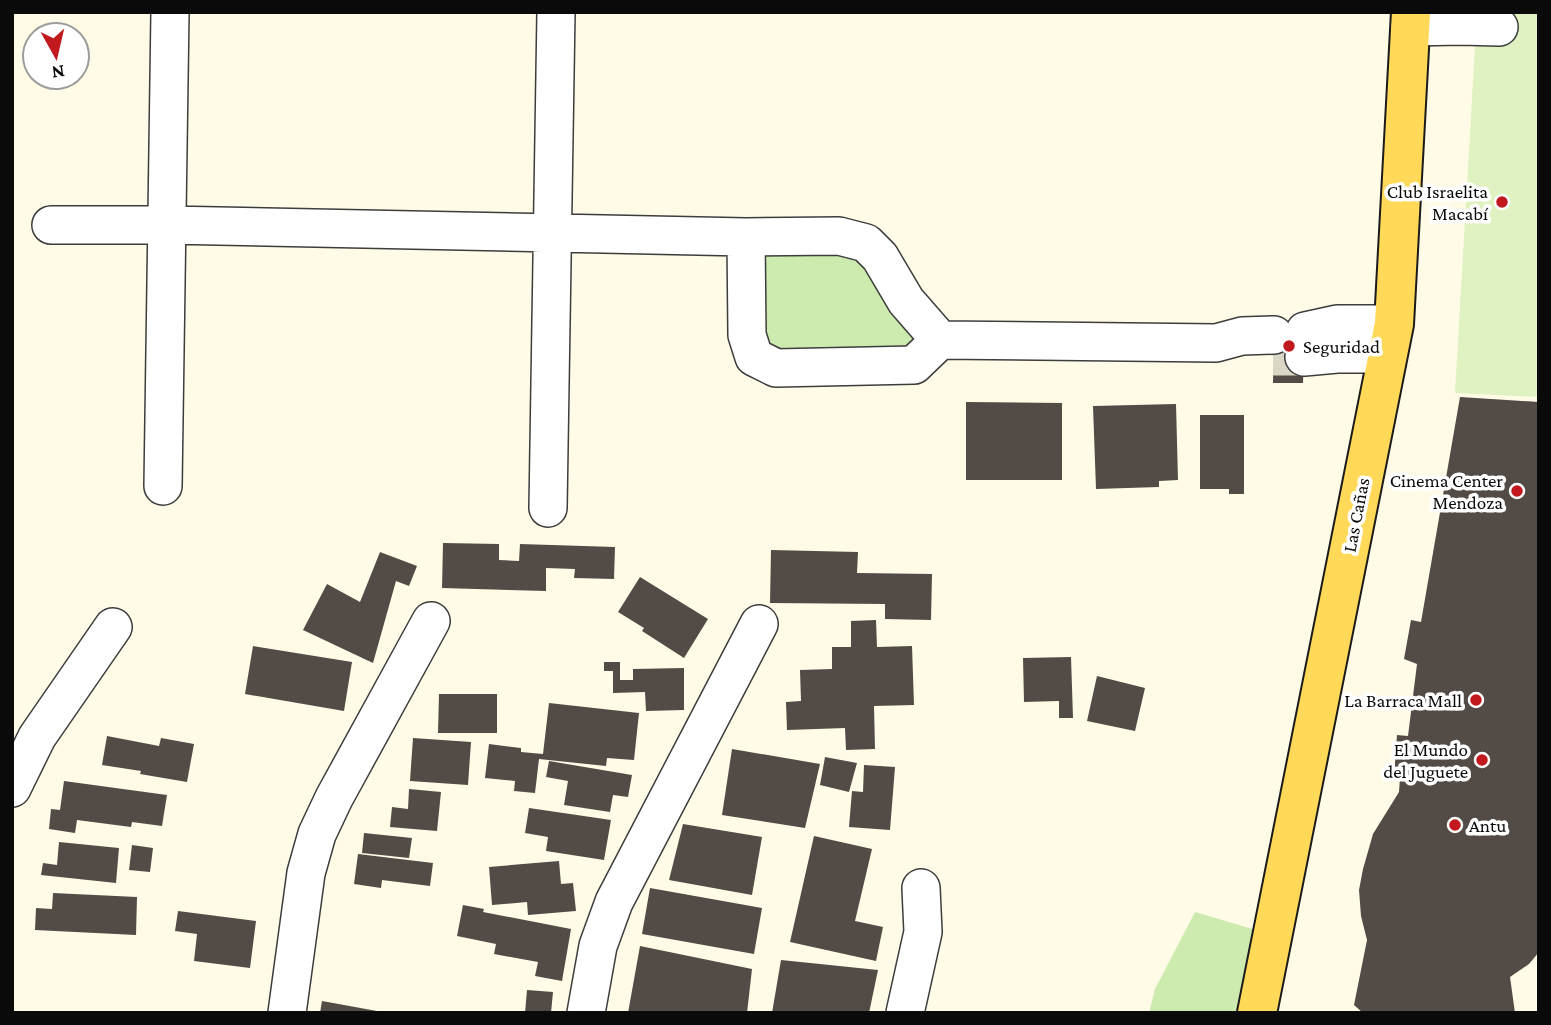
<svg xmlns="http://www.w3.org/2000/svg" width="1551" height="1025" viewBox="0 0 1551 1025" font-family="'Crimson Pro',serif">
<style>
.green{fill:#cdebae}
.pitch{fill:#e0f2c1}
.building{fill:#534b46}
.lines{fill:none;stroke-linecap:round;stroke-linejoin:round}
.minor-tunnel{stroke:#dad7c6;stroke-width:37;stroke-dasharray:37 18;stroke-linecap:butt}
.minor-casing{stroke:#3d3d3d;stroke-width:40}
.major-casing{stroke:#1b1b1b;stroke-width:42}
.minor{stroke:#fff;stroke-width:37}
.major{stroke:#ffd957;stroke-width:38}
.poi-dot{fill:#c2191f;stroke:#fff;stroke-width:2.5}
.labels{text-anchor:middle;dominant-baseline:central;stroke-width:7;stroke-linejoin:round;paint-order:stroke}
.poi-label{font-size:19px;fill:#0a0a0a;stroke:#fff;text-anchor:end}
.street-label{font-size:19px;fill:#0a0a0a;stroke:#fff}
</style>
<rect width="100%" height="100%" fill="#fffbe7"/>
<path class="green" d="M839,236L940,340L914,365L754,357L746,237Z
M1195,912L1266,933L1245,1013H1149L1155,989Z"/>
<path class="pitch" d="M1477,12H1539V397L1455,393Z"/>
<path class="building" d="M1305,328L1303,383H1273L1274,329Z
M1460,397L1539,402V952L1529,964L1510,977L1515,1013H1363L1354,1005L1367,940L1361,916L1359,890L1363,869L1373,834L1399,792L1400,778L1394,777L1397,735L1408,736L1417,664L1404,659L1411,620L1421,622Z
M966,402L1062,403V480H966Z
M1176,404L1178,480L1159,481V487L1096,489L1093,406Z
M1200,415H1244V494H1229V489H1200Z
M443,543L499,544V560L519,561L520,544L615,547L614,579L574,578L575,569L546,568V591L442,588Z
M771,550L858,552L857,573L932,574L931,620L885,619V604L770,603Z
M380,552L417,566L409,586L396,581L373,663L303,630L327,584L360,602Z
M640,577L708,619L684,658L642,631L644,628L618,612Z
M876,620L877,647L912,646L914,705L874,706L875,749L846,750L845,728L787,730L786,702L801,701L800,670L832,669V647H851V621Z
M253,646L352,662L344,711L245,694Z
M1071,657L1073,718H1059V701L1024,702L1023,658Z
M604,662H620V680H633V669L684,668V710L646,711L645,692L613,693V671H604Z
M1097,676L1145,688L1135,731L1087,721Z
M439,694H497V733H438Z
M549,703L639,713L634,760L607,758L606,766L539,759L535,793L514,791L515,781L485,778L489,744L521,748V752L543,754Z
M107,736L159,746L161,738L194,744L187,782L140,774L141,771L102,765Z
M413,738L471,742L468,785L410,781Z
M732,749L820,764L805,828L722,815Z
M825,757L857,763L849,792L820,785Z
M549,761L632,775L628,797L613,795L610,812L564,805L568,781L546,777Z
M864,765L895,767L890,830L849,827L852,791L863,792Z
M64,781L167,795L162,826L132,822L131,827L77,820L75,833L49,829L51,809L60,810Z
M409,789L441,792L437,831L390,827L392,807L408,809Z
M529,808L611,820L604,860L546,851L548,837L525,833Z
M683,824L762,837L752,895L669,880Z
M364,833L412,838L409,858L362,853Z
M814,836L872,849L855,921L883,927L876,961L790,942Z
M59,842L119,848L116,883L41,875L43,863L57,865Z
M132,845L153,848L150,872L129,870Z
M358,854L433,863L430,886L382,880L381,888L354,884Z
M559,861L561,884L573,883L576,911L528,915L527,902L492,905L489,867Z
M650,888L762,908L754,954L642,934Z
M53,893L137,897L136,935L35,930L36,908L52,909Z
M463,905L484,909L483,912L571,929L562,981L535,976L538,962L494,954L496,944L457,936Z
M178,911L256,921L250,968L194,961L197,934L175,931Z
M640,946L752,969L747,1013H628Z
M781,960L878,970L869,1013H772Z
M527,990L553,992L551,1013H525Z
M322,1001L377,1011V1013H320Z"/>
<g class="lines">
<path class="minor-tunnel" d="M1273,357H1304"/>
<defs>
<path id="minor" d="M1410,27L1461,26L1499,27
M51,225H168L746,237L839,236L866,243L880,257L906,301L940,340
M746,237L747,335L754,357L776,368L914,365L940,340L1216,343L1242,336L1274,335
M1305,331L1337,324H1394
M1304,357L1337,354H1388
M163,486L170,12
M548,508L556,12
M12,788L37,737L113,627
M287,1013L306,873L317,834L334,798L431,621
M586,1013L598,946L614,902L759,624
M905,1013L923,932L921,888"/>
<path id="major" d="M1257,1013L1394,324L1411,12"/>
</defs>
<use href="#minor" class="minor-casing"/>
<use href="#major" class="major-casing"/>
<use href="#minor" class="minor"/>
<use href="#major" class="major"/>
</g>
<g class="poi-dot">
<circle cx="1502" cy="202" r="7"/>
<circle cx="1289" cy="346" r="7"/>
<circle cx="1517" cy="491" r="7"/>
<circle cx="1476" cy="700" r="7"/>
<circle cx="1482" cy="760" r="7"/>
<circle cx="1455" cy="825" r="7"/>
</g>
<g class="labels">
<g class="poi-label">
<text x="1488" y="191">Club Israelita<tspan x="1488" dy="22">Macabí</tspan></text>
<text x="1303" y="346" text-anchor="start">Seguridad</text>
<text x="1503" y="480">Cinema Center<tspan x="1503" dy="22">Mendoza</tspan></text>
<text x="1462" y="700">La Barraca Mall</text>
<text x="1468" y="749">El Mundo<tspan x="1468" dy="22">del Juguete</tspan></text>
<text x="1469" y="825" text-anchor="start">Antu</text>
</g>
<g class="street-label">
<text transform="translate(1356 515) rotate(-79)">Las Cañas</text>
</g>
</g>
<rect width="1551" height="1025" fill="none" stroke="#0a0a0a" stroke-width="28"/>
<g transform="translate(56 56) rotate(172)"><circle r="33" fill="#ffffff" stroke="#9d9d9d" stroke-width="2"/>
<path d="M0-5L12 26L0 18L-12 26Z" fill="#c2191f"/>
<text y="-10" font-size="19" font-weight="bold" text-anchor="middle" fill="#0a0a0a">N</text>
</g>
</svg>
